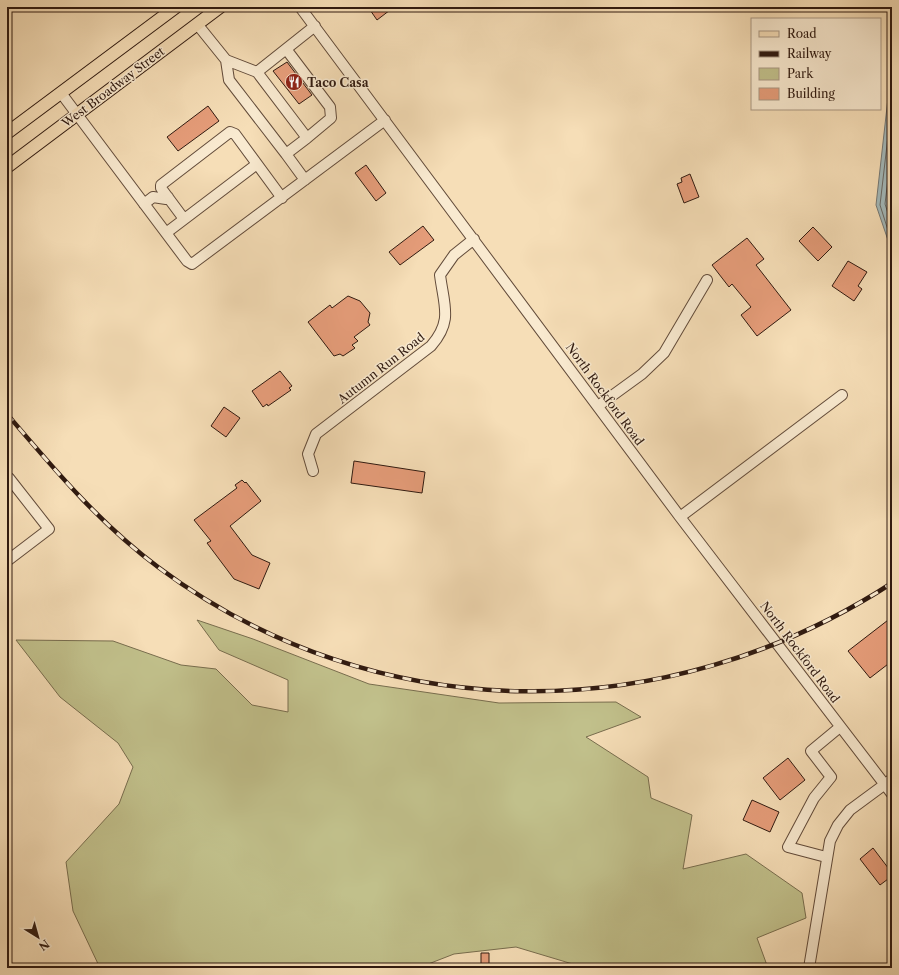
<svg xmlns="http://www.w3.org/2000/svg" width="899" height="975" viewBox="0 0 899 975" font-family="'Libre Caslon Text',serif">
<style>
.green{fill:#c1c08b;stroke:#786d4e}
.water{fill:#a3b9ba;stroke:#757976}
.lines{fill:none;stroke-linecap:round;stroke-linejoin:round}
.shore{stroke:#6a6a65;stroke-width:1}
.building{fill:#e69d7a;stroke:#301a10}
.minor-casing{stroke:#624b3a;stroke-width:12}
.major-casing{stroke:#301a10;stroke-width:14}
.minor{stroke:#f9ead0;stroke-width:10}
.major{stroke:#f6deb7;stroke-width:12}
.rail-casing{stroke:#301a10;stroke-width:4.5}
.rail{stroke:#f9ead0;stroke-width:3;stroke-dasharray:9;stroke-linecap:butt}
.labels{text-anchor:middle;dominant-baseline:central;stroke-width:3;stroke-linejoin:round;paint-order:stroke}
.poi-label{font-size:12px;font-weight:bold;fill:#301a10;stroke:#f9ead0;text-anchor:start}
.street-label{font-size:12px;fill:#301a10;stroke:#f9ead0}
</style>
<rect width="100%" height="100%" fill="#f6deb7"/>
<filter id="stains"><feTurbulence type="fractalNoise" baseFrequency=".005" numOctaves="4"/><feColorMatrix values="0 0 0 0 .2 0 0 0 0 .09 0 0 0 0 .02 0 0 0 .5 -.17"/></filter>
<radialGradient id="worn" r=".72"><stop offset=".6" stop-color="#630" stop-opacity="0"/><stop offset="1" stop-color="#630" stop-opacity=".3"/></radialGradient>
<path class="green" d="M197,620L253,639L369,684L499,703L616,702L641,717L586,737L648,777L651,798L692,815L683,869L746,854L802,893L806,918L757,938L768,968H586L516,947L454,954L418,968H100L73,911L66,862L119,804L133,767L118,743L60,697L16,640L113,641L181,665L216,669L252,705L288,712V680L219,650Z"/>
<path class="water" d="M892,93V252L876,205L888,98Z"/>
<g class="lines">
<path class="shore" d="M892,102L880,205L892,243
M892,145L885,204L892,226"/>
</g>
<path class="building" d="M368,7H394L377,20Z
M287,62L312,95L299,104L273,71Z
M208,106L219,121L178,151L167,137Z
M366,165L386,193L376,201L355,173Z
M690,174L699,197L684,203L677,184L682,182L681,178Z
M423,226L434,240L400,265L389,252Z
M813,227L832,247L818,261L799,241Z
M747,238L764,259L756,265L791,310L757,336L741,315L751,307L732,284L729,287L712,265Z
M848,261L867,272L858,286L862,289L854,301L832,286Z
M348,296L360,301L370,313L368,322L370,325L354,337L358,341L352,345L355,348L343,356L340,354L334,356L308,322L330,305L332,308Z
M280,371L292,386L289,388L291,390L268,406L267,404L263,407L252,391Z
M224,407L240,418L226,437L211,426Z
M354,461L425,472L422,493L351,483Z
M242,480L245,483L246,482L261,501L230,526L252,555L270,563L259,589L234,579L207,543L211,541L194,520L237,488L235,485Z
M892,617V661L870,678L848,651Z
M788,758L805,780L780,800L763,778Z
M752,800L779,812L770,832L743,820Z
M873,848L892,873V876L880,885L860,859Z
M481,953H489V968H481Z"/>
<g class="lines">
<defs>
<path id="minor" d="M300,7L680,517L892,794
M197,24L226,60L229,80L286,154
M286,49L330,107L331,118L307,138
M226,60L257,72
M61,93L187,261L192,264L385,120
M305,180L286,154L307,138L257,72L315,26
M144,204L153,197L166,199L168,197
M184,219L161,188V185L230,132L235,134L282,198
M166,233L257,164
M598,406L642,374L664,353L707,280
M313,471L308,454L316,434L431,346C453,321 444,306 440,275L454,255L474,239
M7,480L9,478L49,529L7,561
M680,517L842,395
M826,857L788,847L814,798L831,777L811,751L840,727
M809,968L830,841L838,825L850,810L892,779"/>
<path id="major" d="M7,133L176,7
M7,167L220,7"/>
</defs>
<use href="#minor" class="minor-casing"/>
<use href="#major" class="major-casing"/>
<use href="#minor" class="minor"/>
<use href="#major" class="major"/>
<defs>
<path id="rail" d="M7,414C54,469 100,524 158,567C376,730 666,730 892,583"/>
</defs>
<use href="#rail" class="rail-casing"/>
<use href="#rail" class="rail"/>
</g>
<defs>
<symbol id="restaurant-disc" viewBox="-11 -11 22 22"><circle r="9.5" fill="#8f2418" stroke="#f9ead0"/><path d="M-5-6h1v4h1v-4h1v4h1v-4h1v5L-1.5 .5V6h-2V.5L-5-1ZM5-6V6H3V1.5H1.5Q1.5-4 5-6Z" fill="#fff"/></symbol>
</defs>
<g fill-rule="evenodd">
<use href="#restaurant-disc" x="284" y="72" width="20" height="20"/>
</g>
<g class="labels">
<g class="poi-label">
<text x="307" y="82">Taco Casa</text>
</g>
<g class="street-label">
<text transform="translate(113 87) rotate(-37)">West Broadway Street</text>
<text transform="translate(381 368) rotate(-38)">Autumn Run Road</text>
<text transform="translate(605 394) rotate(54)">North Rockford Road</text>
<text transform="translate(800 652) rotate(53)">North Rockford Road</text>
</g>
</g>
<rect width="899" height="975" fill="none" stroke="#f6deb7" stroke-width="24"/>
<rect x="8" y="8" width="883" height="959" fill="none" stroke="#301a10" stroke-width="2"/>
<rect x="12" y="12" width="875" height="951" fill="none" stroke="#301a10"/>
<rect x="751" y="18" width="130" height="92" fill="#f9ead0" stroke="#a99783"/>
<rect x="759" y="31" width="20" height="6" fill="#f6deb7" stroke="#a99783"/>
<text x="787" y="38" font-size="12" fill="#301a10">Road</text>
<rect x="759" y="51" width="20" height="6" fill="#301a10" stroke="#a99783"/>
<text x="787" y="58" font-size="12" fill="#301a10">Railway</text>
<rect x="759" y="68" width="20" height="12" fill="#c1c08b" stroke="#a99783"/>
<text x="787" y="78" font-size="12" fill="#301a10">Park</text>
<rect x="759" y="88" width="20" height="12" fill="#e69d7a" stroke="#a99783"/>
<text x="787" y="98" font-size="12" fill="#301a10">Building</text>
<g transform="translate(38 937) rotate(143)" stroke="#f9ead0" stroke-width="3" paint-order="stroke">
<path d="M0-3L7 15L0 10L-7 15Z" fill="#301a10"/>
<text y="-6" font-size="11" font-weight="bold" text-anchor="middle" fill="#301a10">N</text>
</g>
<rect width="100%" height="100%" filter="url(#stains)"/>
<rect width="100%" height="100%" fill="url(#worn)"/>
</svg>
